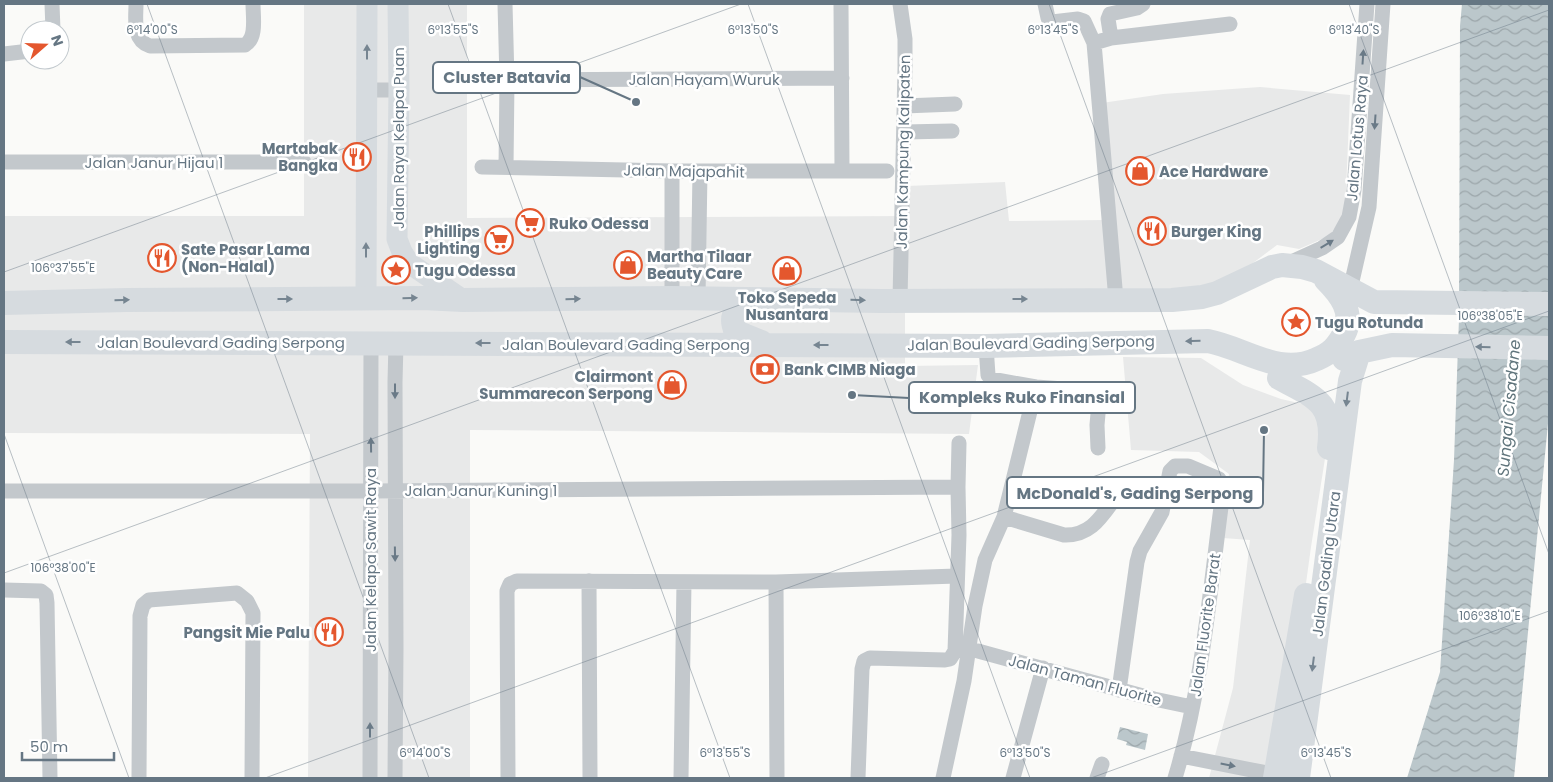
<svg xmlns="http://www.w3.org/2000/svg" width="1553" height="782" viewBox="0 0 1553 782" font-family="Poppins,sans-serif">
<style>
.built{fill:#e8e9e9}
.water{fill:url(#water-waves)}
.lines{fill:none;stroke-linecap:round;stroke-linejoin:round}
.street{stroke:#c3c8cc;stroke-width:15}
.secondary{stroke:#d6dbdf;stroke-width:21}
.primary{stroke:#d6dbdf;stroke-width:24}
.oneway{fill:#768591}
.oneway2{fill:#6a7a87}
.ticks{fill:none;stroke:#657683;stroke-width:1;stroke-opacity:0.45}
.labels{text-anchor:middle;dominant-baseline:central;stroke-width:5;stroke-linejoin:round;paint-order:stroke}
.street-label{font-size:15px;fill:#657683;stroke:#fff}
.poi-label{font-size:15px;font-weight:bold;fill:#657683;stroke:#fff;text-anchor:start}
.water-label{font-size:16px;font-style:italic;fill:#60757c;stroke:#fff}
.ticks-label{font-size:12px;text-anchor:middle;fill:#657683;stroke:#fff;stroke-width:5;stroke-linejoin:round;paint-order:stroke}
.leader{fill:none;stroke:#657683;stroke-width:2}
.callout-dot{fill:#657683;stroke:#fff;stroke-width:2}
.callout{fill:#fff;stroke:#657683;stroke-width:2}
.callout-label{font-size:16px;text-anchor:middle;font-weight:bold;fill:#657683}
</style>
<defs>
<pattern id="water-waves" width="16" height="10" patternUnits="userSpaceOnUse" patternTransform="scale(1.25)"><rect width="16" height="10" fill="#bbc7cb"/><path d="M0 5q4-4 8 0t8 0" fill="none" stroke="#9ca6aa"/></pattern>
</defs>
<rect width="100%" height="100%" fill="#fafaf8"/>
<path class="built" d="M304,4H467V218L906,216L907,186L1005,182L1009,221L1105,220L1095,104L1163,94L1260,87L1350,95L1345,214L1329,236L1299,249L1277,245L1245,269L1199,290L905,289V366L978,365L969,434L470,430V778H308L310,434L4,433V216H304Z
M1123,357L1201,358L1243,385L1281,399L1321,408L1330,427L1311,547L1288,714L1273,778H1209L1233,688L1250,540L1223,538L1229,474L1199,452L1131,450Z"/>
<path class="water" d="M1462,4H1549V413L1514,778H1407L1440,672L1454,460L1459,318L1460,26Z
M1120,727L1148,734L1145,750L1126,745L1127,742L1117,739Z"/>
<g class="lines">
<path class="street" d="M52,4L53,30
M136,4C136,19 132,40 150,46L245,45C257,38 253,17 253,4
M505,4L507,80L506,167
M841,4L842,171
M900,4L905,39V67L900,300
M1045,4L1048,18L1052,22L1078,19L1084,21L1094,43L1116,300
M1111,38L1108,19L1110,14L1137,8L1143,4
M1094,43L1111,38L1230,24
M4,54L30,51
M507,80L842,78
M367,90H399
M904,106L955,104
M904,132L952,131
M4,162H304
M482,167L672,171H887
M1287,264L1322,248L1338,237L1349,217L1354,190L1367,4
M1350,290L1369,207L1383,4
M672,298V171
M698,298L700,171
M986,346L988,375L991,379L1036,387L1105,392
M1098,448L1097,425L1100,391
M4,491H371L958,487
M1004,517L1064,535C1089,536 1100,519 1113,501
M589,581L590,778
M776,582L777,778
M4,590L41,591L46,595L47,603L50,778
M978,651L1154,699L1192,707
M1119,690L1137,562L1140,551L1162,512L1170,471L1175,466H1188L1219,479L1222,484L1223,492C1210,587 1203,686 1175,778
M1181,756L1282,776
M139,778L140,616L143,605L149,600L237,593L247,601L253,613L252,778
M370,778L371,342
M395,778L396,648L395,382L396,343
M508,778L507,591L510,584L517,581L776,582L957,576
M681,778L684,582
M858,778L862,669L864,661L870,658L945,660L950,659L955,651L959,535L958,487L959,443
M943,778L964,681L975,606L985,560L1004,517L1036,387
M1013,778L1043,668
M1097,778L1102,764"/>
<path class="secondary" d="M398,4L399,90L397,239L402,252L409,263L463,300
M366,299L367,4"/>
<path class="primary" d="M761,302C743,308 726,309 736,332L761,342
M4,303L127,300L423,298L463,300L672,298L882,301L1172,300L1202,297L1217,293L1272,267L1282,265L1302,267L1316,271L1374,302L1549,304
M4,342L986,346L1208,341C1245,348 1279,377 1317,359C1331,353 1337,347 1344,334C1355,313 1340,294 1326,280
M1344,359L1359,352L1392,345L1549,348
M1279,378C1315,397 1335,403 1329,448
M1275,778L1306,595
M1298,778L1350,381L1359,352"/>
</g>
<defs><path id="oneway-solid" d="M-6-.8H1V-3.2L6.5 0L1 3.2V.8H-6Z" transform="scale(1.25)"/></defs>
<g class="oneway">
<use href="#oneway-solid" transform="translate(367 52) rotate(-90)"/>
<use href="#oneway-solid" transform="translate(366 250) rotate(-90)"/>
<use href="#oneway-solid" transform="translate(410 298) rotate(-1)"/>
<use href="#oneway-solid" transform="translate(285 299)"/>
<use href="#oneway-solid" transform="translate(573 299) rotate(-1)"/>
<use href="#oneway-solid" transform="translate(1020 299)"/>
<use href="#oneway-solid" transform="translate(122 300) rotate(-1)"/>
<use href="#oneway-solid" transform="translate(858 300) rotate(1)"/>
<use href="#oneway-solid" transform="translate(1193 341) rotate(179)"/>
<use href="#oneway-solid" transform="translate(73 342) rotate(-180)"/>
<use href="#oneway-solid" transform="translate(483 343) rotate(-180)"/>
<use href="#oneway-solid" transform="translate(821 345) rotate(-180)"/>
<use href="#oneway-solid" transform="translate(1483 347) rotate(-179)"/>
<use href="#oneway-solid" transform="translate(1347 399) rotate(97)"/>
<use href="#oneway-solid" transform="translate(1313 664) rotate(97)"/>
</g>
<g class="oneway2">
<use href="#oneway-solid" transform="translate(1363 57) rotate(-86)"/>
<use href="#oneway-solid" transform="translate(1375 122) rotate(94)"/>
<use href="#oneway-solid" transform="translate(1327 244) rotate(-31)"/>
<use href="#oneway-solid" transform="translate(395 391) rotate(90)"/>
<use href="#oneway-solid" transform="translate(371 445) rotate(-91)"/>
<use href="#oneway-solid" transform="translate(395 554) rotate(89)"/>
<use href="#oneway-solid" transform="translate(370 730) rotate(-90)"/>
<use href="#oneway-solid" transform="translate(1228 765) rotate(11)"/>
</g>
<path class="ticks" d="M147,4L429,778M448,4L730,778M748,4L1030,778M1049,4L1331,778M1349,4L1549,554M4,272L741,4M4,434L129,778M4,573L1549,10M265,778L1549,311M1091,778L1549,611"/>
<defs>
<symbol id="restaurant-ring" viewBox="-11 -11 22 22"><circle r="9.5" fill="#fff" stroke="#e4572e" stroke-width="1.5"/><path d="M-5-6h1v4h1v-4h1v4h1v-4h1v5L-1.5 .5V6h-2V.5L-5-1ZM5-6V6H3V1.5H1.5Q1.5-4 5-6Z" fill="#e4572e"/></symbol>
<symbol id="shop-ring" viewBox="-11 -11 22 22"><circle r="9.5" fill="#fff" stroke="#e4572e" stroke-width="1.5"/><path d="M-5-2.5h2.3a2.7 3.5 0 0 1 5.4 0H5L5.5 6h-11ZM-1.5-2.5h3a1.5 2.3 0 0 0-3 0Z" fill="#e4572e"/></symbol>
<symbol id="supermarket-ring" viewBox="-11 -11 22 22"><circle r="9.5" fill="#fff" stroke="#e4572e" stroke-width="1.5"/><path d="M-6-5.5h2.5l.6 2H6L4.5 2H-2.5L-4.4-4H-6ZM-1.5 3.2a1.3 1.3 0 1 0 .1 0ZM3 3.2a1.3 1.3 0 1 0 .1 0Z" fill="#e4572e"/></symbol>
<symbol id="sight-ring" viewBox="-11 -11 22 22"><circle r="9.5" fill="#fff" stroke="#e4572e" stroke-width="1.5"/><path d="M0-6L1.8-2.2L6-1.7L2.9 1.2L3.7 5.4L0 3.3L-3.7 5.4L-2.9 1.2L-6-1.7L-1.8-2.2Z" fill="#e4572e"/></symbol>
<symbol id="bank-ring" viewBox="-11 -11 22 22"><circle r="9.5" fill="#fff" stroke="#e4572e" stroke-width="1.5"/><path d="M-6-4H6V4H-6ZM0-2.3a2.3 2.3 0 1 0 0 4.6a2.3 2.3 0 1 0 0-4.6Z" fill="#e4572e"/></symbol>
</defs>
<g fill-rule="evenodd">
<use href="#restaurant-ring" x="341" y="141" width="32" height="32"/>
<use href="#shop-ring" x="1124" y="155" width="32" height="32"/>
<use href="#supermarket-ring" x="514" y="207" width="32" height="32"/>
<use href="#restaurant-ring" x="1136" y="215" width="32" height="32"/>
<use href="#supermarket-ring" x="483" y="224" width="32" height="32"/>
<use href="#restaurant-ring" x="146" y="242" width="32" height="32"/>
<use href="#shop-ring" x="612" y="249" width="32" height="32"/>
<use href="#sight-ring" x="380" y="254" width="32" height="32"/>
<use href="#shop-ring" x="771" y="255" width="32" height="32"/>
<use href="#sight-ring" x="1280" y="306" width="32" height="32"/>
<use href="#bank-ring" x="749" y="353" width="32" height="32"/>
<use href="#shop-ring" x="656" y="369" width="32" height="32"/>
<use href="#restaurant-ring" x="313" y="616" width="32" height="32"/>
</g>
<g class="labels">
<g class="street-label">
<text x="704" y="79">Jalan Hayam Wuruk</text>
<text transform="translate(398 138) rotate(-90)">Jalan Raya Kelapa Puan</text>
<text transform="translate(1357 138) rotate(-85)">Jalan Lotus Raya</text>
<text transform="translate(903 152) rotate(-89)">Jalan Kampung Kalipaten</text>
<text x="154" y="162">Jalan Janur Hijau 1</text>
<text transform="translate(684 171) rotate(1)">Jalan Majapahit</text>
<text x="221" y="342">Jalan Boulevard Gading Serpong</text>
<text transform="translate(1031 343) rotate(-1)">Jalan Boulevard Gading Serpong</text>
<text x="626" y="344">Jalan Boulevard Gading Serpong</text>
<text x="481" y="490">Jalan Janur Kuning 1</text>
<text transform="translate(370 560) rotate(-90)">Jalan Kelapa Sawit Raya</text>
<text transform="translate(1326 564) rotate(-83)">Jalan Gading Utara</text>
<text transform="translate(1205 625) rotate(-82)">Jalan Fluorite Barat</text>
<text transform="translate(1085 680) rotate(15)">Jalan Taman Fluorite</text>
</g>
<g class="poi-label">
<text x="338" y="148" text-anchor="end">Martabak<tspan x="338" dy="17">Bangka</tspan></text>
<text x="1159" y="171">Ace Hardware</text>
<text x="549" y="223">Ruko Odessa</text>
<text x="480" y="231" text-anchor="end">Phillips<tspan x="480" dy="17">Lighting</tspan></text>
<text x="1171" y="231">Burger King</text>
<text x="181" y="249">Sate Pasar Lama<tspan x="181" dy="17">(Non-Halal)</tspan></text>
<text x="647" y="256">Martha Tilaar<tspan x="647" dy="17">Beauty Care</tspan></text>
<text x="415" y="270">Tugu Odessa</text>
<text x="787" y="297" text-anchor="middle">Toko Sepeda<tspan x="787" dy="17">Nusantara</tspan></text>
<text x="1315" y="322">Tugu Rotunda</text>
<text x="784" y="369">Bank CIMB Niaga</text>
<text x="653" y="376" text-anchor="end">Clairmont<tspan x="653" dy="17">Summarecon Serpong</tspan></text>
<text x="310" y="632" text-anchor="end">Pangsit Mie Palu</text>
</g>
<g class="water-label">
<text transform="translate(1509 408) rotate(-85)">Sungai Cisadane</text>
</g>
</g>
<g class="ticks-label">
<text x="152" y="34">6°14'00"S</text>
<text x="453" y="34">6°13'55"S</text>
<text x="753" y="34">6°13'50"S</text>
<text x="1354" y="34">6°13'40"S</text>
<text x="1053" y="34">6°13'45"S</text>
<text x="63" y="272">106°37'55"E</text>
<text x="1490" y="320">106°38'05"E</text>
<text x="63" y="572">106°38'00"E</text>
<text x="1490" y="620">106°38'10"E</text>
<text x="425" y="757">6°14'00"S</text>
<text x="725" y="757">6°13'55"S</text>
<text x="1025" y="757">6°13'50"S</text>
<text x="1326" y="757">6°13'45"S</text>
</g>
<path class="leader" d="M636 102L580 77M852 395L909 398M1264 430L1263 493"/>
<g class="callout-dot">
<circle cx="636" cy="102" r="5"/>
<circle cx="852" cy="395" r="5"/>
<circle cx="1264" cy="430" r="5"/>
</g>
<g class="callout">
<rect x="433" y="62" width="147" height="31" rx="5"/>
<rect x="909" y="382" width="226" height="31" rx="5"/>
<rect x="1007" y="477" width="256" height="31" rx="5"/>
</g>
<g class="callout-label">
<text x="507" y="83">Cluster Batavia</text>
<text x="1022" y="403">Kompleks Ruko Finansial</text>
<text x="1135" y="499">McDonald's, Gading Serpong</text>
</g>
<rect width="1553" height="782" fill="none" stroke="#657683" stroke-width="10"/>
<g transform="translate(45 45) rotate(70)"><circle r="24" fill="#ffffff" stroke="#c1c8cd"/>
<path d="M0-4L9 19L0 12L-9 19Z" fill="#e4572e"/>
<text y="-8" font-size="14" font-weight="bold" text-anchor="middle" fill="#657683">N</text>
</g>
<path d="M22 752v8h92v-8" fill="none" stroke="#657683" stroke-width="2.5"/>
<text x="30" y="752" font-size="15" fill="#657683" stroke="#ffffff" stroke-width="4" paint-order="stroke">50 m</text>
</svg>
